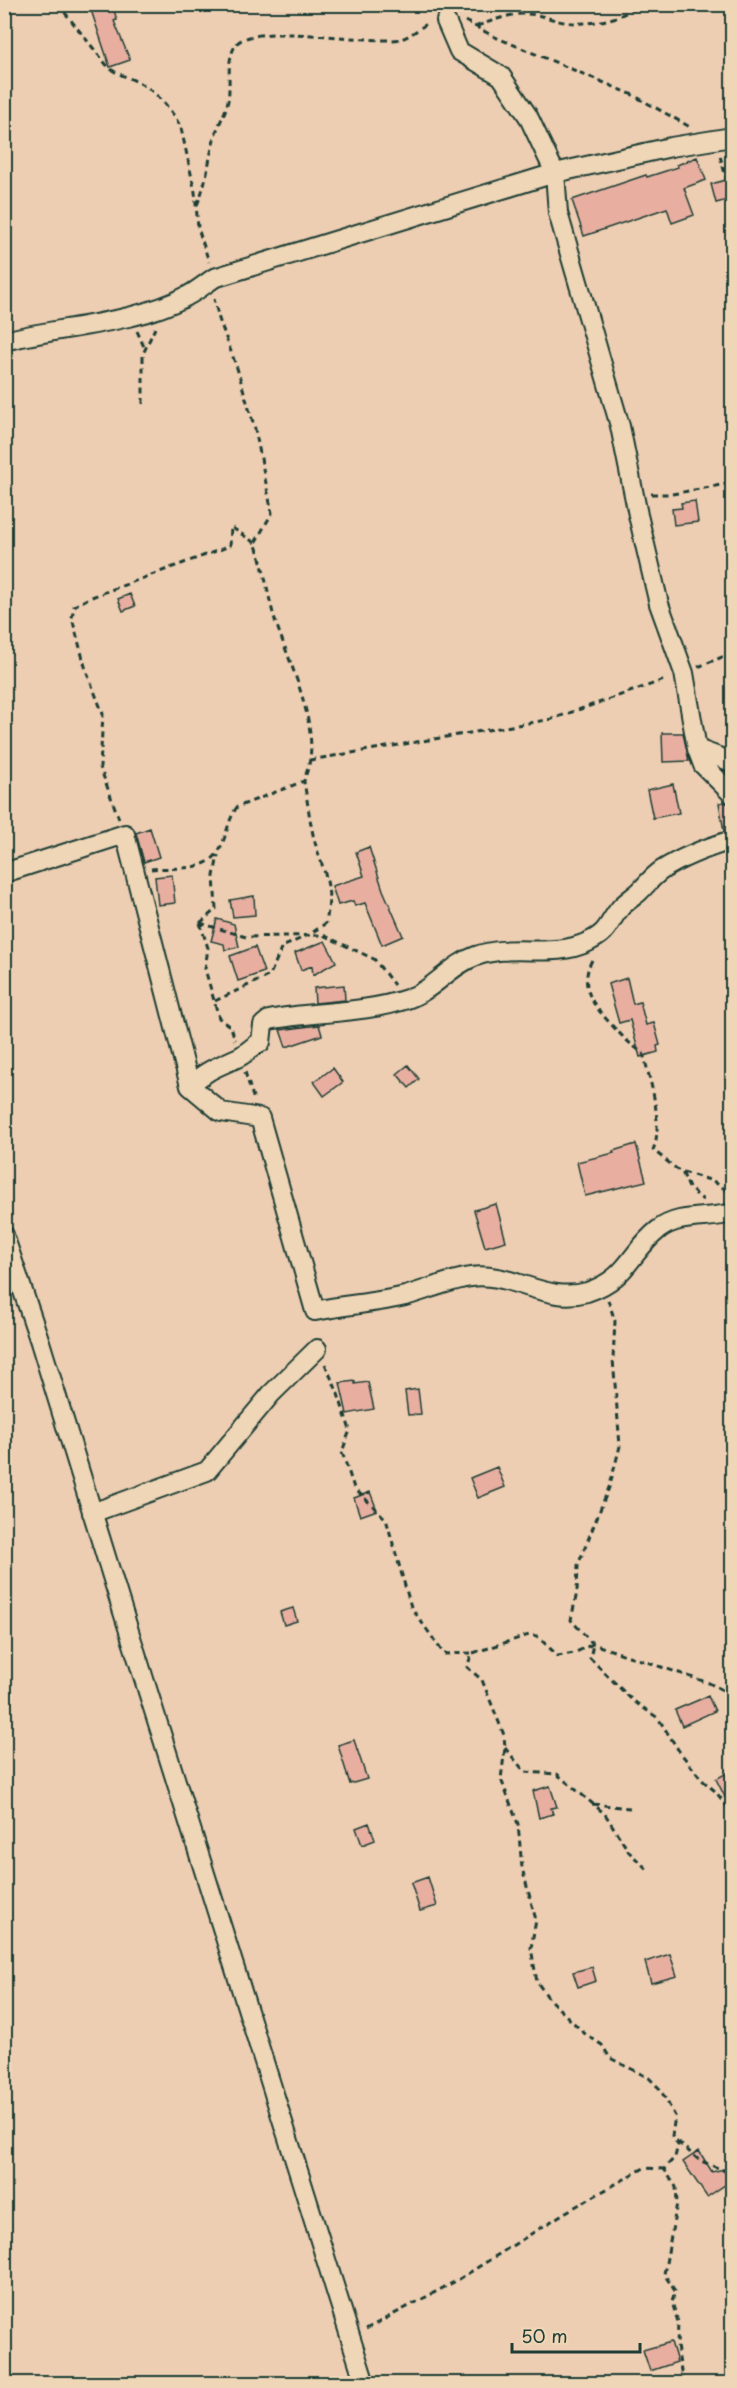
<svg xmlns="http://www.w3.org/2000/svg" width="737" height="2388" viewBox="0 0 737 2388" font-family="'Playpen Sans',sans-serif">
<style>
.building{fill:#e8afa1;stroke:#1f3d34;stroke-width:1.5}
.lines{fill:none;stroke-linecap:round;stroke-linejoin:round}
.minor-casing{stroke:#1f3d34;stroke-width:22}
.path{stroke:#1f3d34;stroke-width:3;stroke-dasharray:6 4.5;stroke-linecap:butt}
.minor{stroke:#eed6b6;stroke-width:18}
</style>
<rect width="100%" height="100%" fill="#edceb2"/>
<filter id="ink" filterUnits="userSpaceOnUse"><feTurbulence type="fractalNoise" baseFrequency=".0167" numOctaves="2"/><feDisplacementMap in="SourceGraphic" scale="12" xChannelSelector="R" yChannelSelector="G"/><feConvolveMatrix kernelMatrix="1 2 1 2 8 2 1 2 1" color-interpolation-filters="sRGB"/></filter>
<g filter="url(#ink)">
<path class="building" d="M89,4H112L117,20L114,21L130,60L110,67Z
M697,157L706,180L684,188L694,215L672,223L667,208L584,236L572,200L646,175L647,177L678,167L677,165Z
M726,180L731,199L716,203L711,184Z
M695,501L698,522L674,525L672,509L682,508L681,503Z
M130,594L135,606L123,611L118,599Z
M662,733H683L689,761L663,762Z
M673,784L679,813L653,818L647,790Z
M724,802L732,805V829L724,831L719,803Z
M150,828L159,857L144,862L136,833Z
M369,847L383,890L403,936L382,945L365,903L355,906L353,901L338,905L332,886L364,876L356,852Z
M172,875L175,903L158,905L155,877Z
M254,896L255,915L233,917L230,900Z
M217,919L234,924L239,947L225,950L224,944L211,941Z
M325,941L336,962L313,975L312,966L301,970L295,953Z
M255,947L264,972L238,981L230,956Z
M627,978L633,1004L640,1002L646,1025L654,1023L660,1045L657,1046L658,1052L640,1057L630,1020L619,1023L608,984Z
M344,985L345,1000L315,1003L314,988Z
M319,1025L322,1035L286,1047L280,1030Z
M408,1065L419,1079L409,1088L397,1074Z
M333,1068L343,1082L324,1096L314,1082Z
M636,1144L646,1181L585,1196L577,1162L614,1153L613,1151Z
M496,1204L506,1241L485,1247L474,1210Z
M355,1381V1384L368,1382L374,1409L347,1414L340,1383Z
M418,1389L421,1414L408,1415L405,1391Z
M497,1467L505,1487L478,1498L470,1478Z
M370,1492L377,1510L360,1516L354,1498Z
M293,1608L297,1621L284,1625L280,1612Z
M708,1696L715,1711L682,1726L675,1710Z
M354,1740L367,1779L350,1784L338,1745Z
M732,1770V1811L716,1779Z
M550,1786L557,1807L551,1808L553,1814L539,1818L533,1791Z
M369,1823L375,1840L362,1845L356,1828Z
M428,1877L437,1906L420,1911L411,1883Z
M670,1954L677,1976L651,1983L645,1962Z
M592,1967L596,1981L578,1987L573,1972Z
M699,2151L712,2172L732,2167V2180L707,2197L683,2162Z
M671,2342L677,2362L650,2371L643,2350Z"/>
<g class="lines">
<defs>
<path id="minor" d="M446,21L459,51L501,76L528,116L555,173L558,213L620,426L638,515L659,604L684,673L697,749L703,765L732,794
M4,341C60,327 138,323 187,296C197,291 205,284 214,278L555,173L671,147L732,137
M697,749L732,762
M4,873L125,834L190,1086L221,1112L260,1118L315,1311C344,1305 376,1303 405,1296C427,1290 449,1280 471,1277C510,1271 546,1304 587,1292C628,1279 630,1252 658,1230C679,1213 708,1220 732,1213
M190,1086C204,1071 219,1066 237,1058C245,1055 252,1046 261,1042L263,1025L269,1020C315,1011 363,1014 407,999C434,990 450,965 476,956C512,943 552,959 588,942C611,931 607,923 621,907C626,902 633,897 639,892C646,885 653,876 662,870C682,857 709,847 732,840
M4,1235L40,1342L123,1612L365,2384
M92,1513L207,1471L271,1394L317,1349"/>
</defs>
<use href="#minor" class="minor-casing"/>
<path class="path" d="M58,4L109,68C120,76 132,78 143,85C159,94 173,112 181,128L195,192L198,228L209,262
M465,21L495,37L631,94L690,127
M477,26C493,21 510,13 527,14C540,14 552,20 564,22C589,26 620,20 640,4
M720,156L732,198
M197,205C207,181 208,164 214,139C217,127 224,116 227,105C232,87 225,63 235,46C249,20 372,45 401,39C411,36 420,27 429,23
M137,331L145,349
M143,404V354L155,328
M651,494H672L732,483
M698,667L732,653
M310,760L552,719L667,679
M119,819L100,767L103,714L86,670L72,618L74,606L89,598L230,546L231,527L255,543
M151,869C171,867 206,873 218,852C227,838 227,821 237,807L304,781C306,774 309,766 310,759C316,717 288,659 275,620C267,594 265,568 255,543L272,513L255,429L237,368L219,319L214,299
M200,923L246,937L323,935L374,959L394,985
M200,923L208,948L205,969L219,1018L231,1027L235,1040
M200,923L216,909L214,876L218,855
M592,960C579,985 591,1003 609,1022C620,1034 629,1044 643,1053C650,1080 664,1124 653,1150L683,1174L689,1188L703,1200
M215,1001L270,975L282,947L309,935L326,923C333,886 326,879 316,846C310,826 308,803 304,782
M245,1072L254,1100
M683,1172L713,1181L732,1194
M608,1300L615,1321L613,1359L620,1446L610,1485L578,1565L577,1592L571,1620L593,1644L709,1683L732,1695
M325,1364L337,1391L350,1430L342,1452L354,1488L386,1519L411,1607L444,1654L472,1653L467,1667L482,1680L504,1735L505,1748L501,1779L518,1824L522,1868L536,1920L531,1948L537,1982L550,2000L584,2033L602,2045L610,2058L649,2078L660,2089L675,2116L672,2136L678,2145L675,2157L664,2169L676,2187L677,2203L664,2274L675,2291L672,2302L678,2322L677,2346L683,2384
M473,1653L529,1635L537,1636L558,1656L574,1653L593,1644L590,1658L632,1700L658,1718L679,1751L702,1780L715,1791L731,1811L732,1817
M505,1748L525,1772L557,1774L605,1814L629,1852L649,1871
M593,1804L630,1808
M678,2142L699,2160L732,2174
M366,2329L456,2281L566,2212L644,2168L664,2169"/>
<use href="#minor" class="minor"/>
</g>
</g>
<rect width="737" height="2388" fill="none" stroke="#eed6b6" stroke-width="24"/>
<rect x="12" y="12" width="713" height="2364" fill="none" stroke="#1f3d34" stroke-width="2" filter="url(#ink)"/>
<path d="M512 2343v9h128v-9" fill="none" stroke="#1f3d34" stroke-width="3"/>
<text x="521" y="2343" font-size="18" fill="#1f3d34" stroke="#eed6b6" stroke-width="4.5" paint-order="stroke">50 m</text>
</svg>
